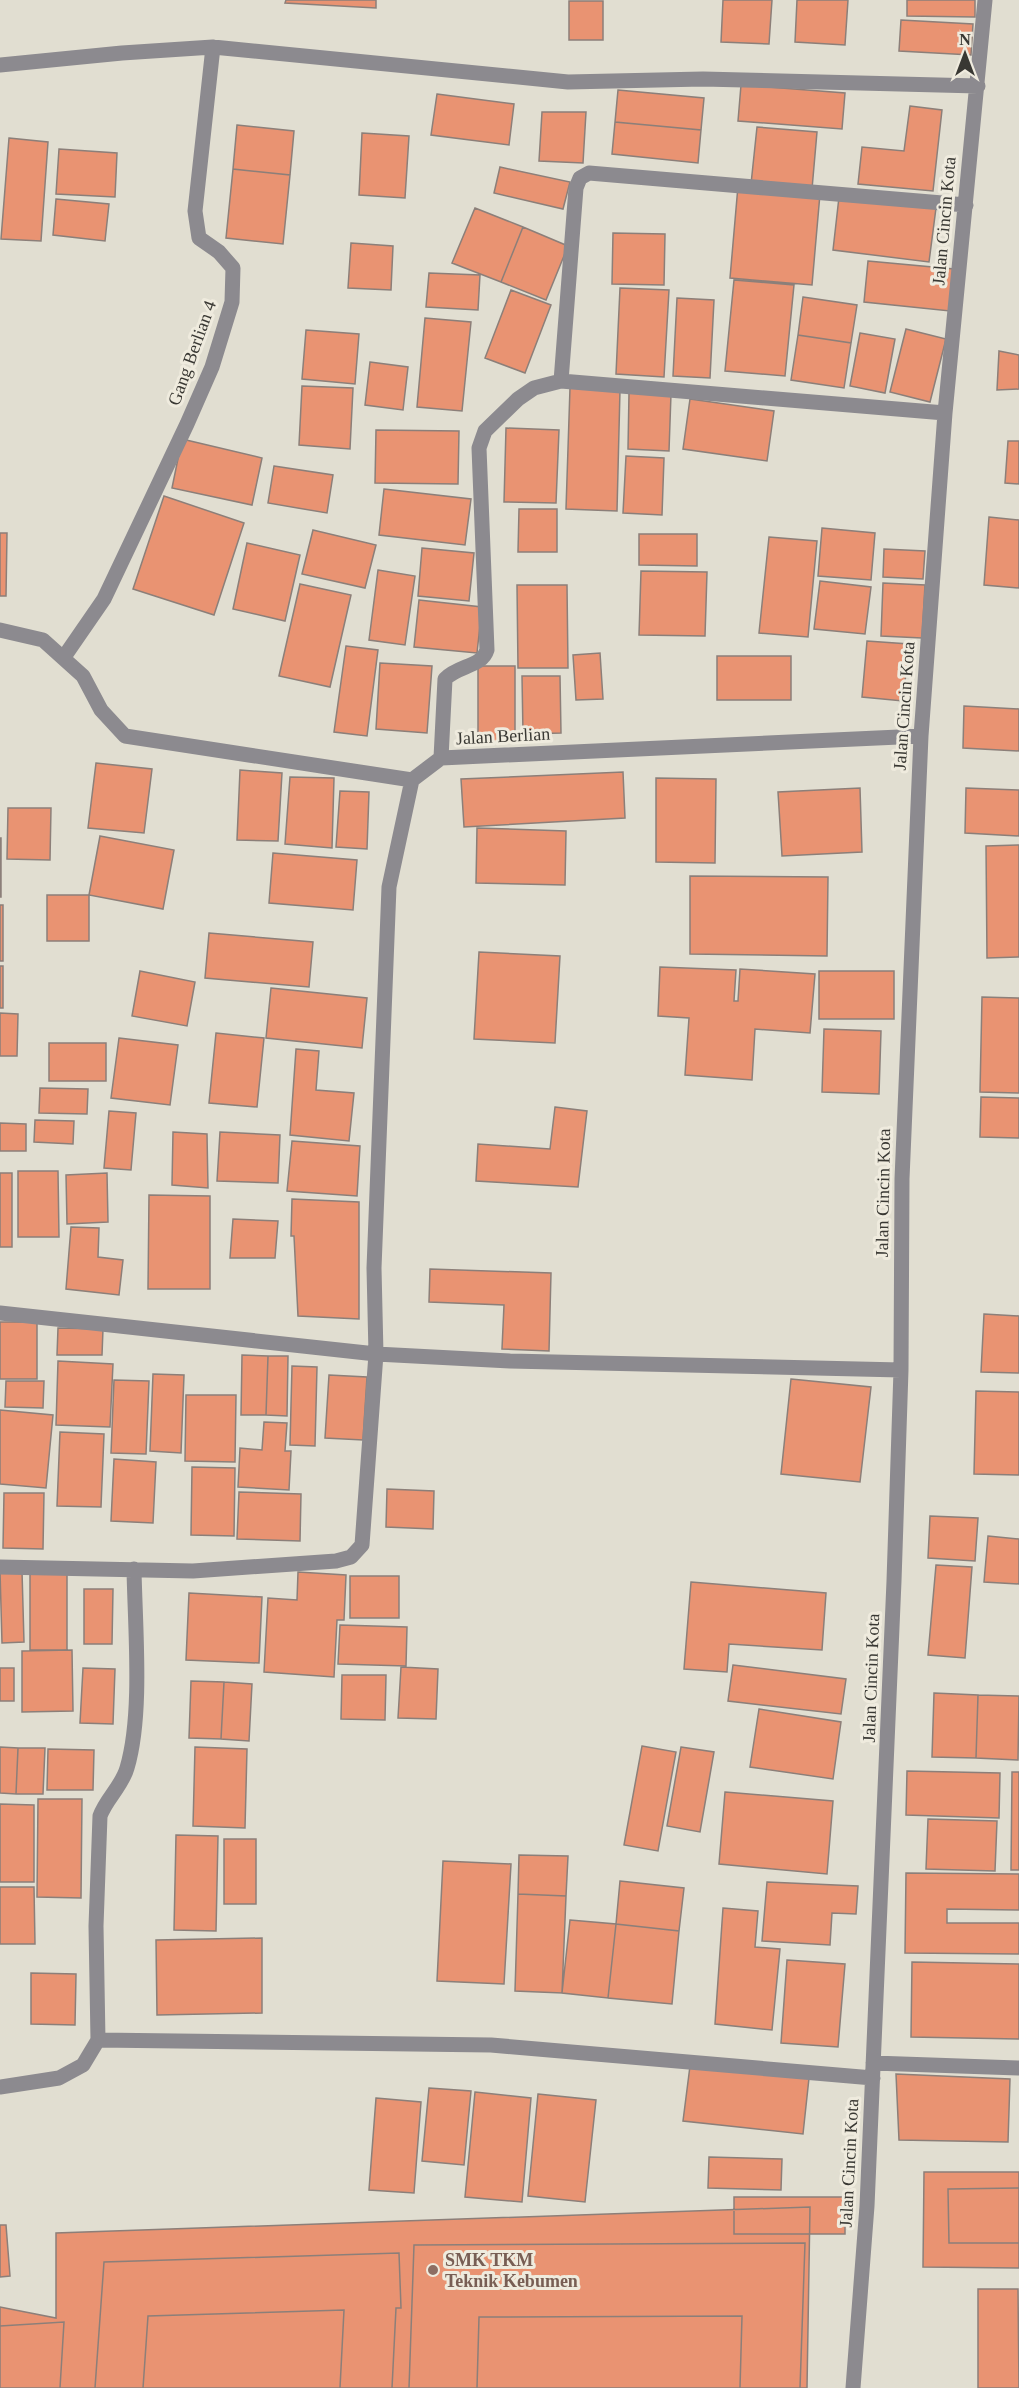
<svg xmlns="http://www.w3.org/2000/svg" width="1019" height="2388" viewBox="0 0 1019 2388" font-family="'Times New Roman',serif">
<style>
.building{fill:#e99372;stroke:#8c7f79;stroke-width:1.5}
.lines{fill:none;stroke-linecap:round;stroke-linejoin:round}
.minor{stroke:#8c8a8f;stroke-width:15}
.education-dot{fill:#8d6e63;stroke:#efebde;stroke-width:2}
.labels{text-anchor:middle;dominant-baseline:central;stroke-width:6;stroke-linejoin:round;paint-order:stroke}
.street-label{font-size:18px;fill:#393833;stroke:#efebde}
.education-label{font-size:18px;font-weight:bold;fill:#785e54;stroke:#efebde;text-anchor:start}
</style>
<rect width="100%" height="100%" fill="#e1ded1"/>
<path class="building" d="M286,0H376V8L285,3Z
M723,0H772L769,44L721,42Z
M797,0H848L845,45L795,42Z
M907,0H975V17L907,16Z
M569,1H603V40H569Z
M901,20L973,24L971,55L899,51Z
M741,85L845,93L842,129L738,121Z
M618,90L704,98L701,130L615,122Z
M437,94L514,104L509,145L431,135Z
M910,106L942,110L933,191L858,184L862,147L904,151Z
M542,112H586L583,163L539,161Z
M615,122L701,130L698,163L612,154Z
M237,125L294,131L290,175L233,169Z
M757,127L817,132L812,189L751,184Z
M362,133L409,136L405,198L359,195Z
M9,138L48,142L41,241L1,239Z
M59,149L117,153L115,197L56,194Z
M500,167L570,182L563,209L494,193Z
M233,169L290,175L283,244L226,238Z
M738,186L820,194L812,285L730,278Z
M839,197L936,208L929,262L833,250Z
M56,199L109,204L105,241L53,235Z
M475,208L523,227L501,282L452,263Z
M523,227L568,246L546,300L501,282Z
M613,233L665,234L664,285L612,284Z
M351,243L393,246L391,290L348,288Z
M868,261L954,269L950,311L864,302Z
M429,273L480,275L478,310L426,307Z
M734,280L794,285L785,376L725,371Z
M620,288L669,290L664,377L616,374Z
M511,290L551,305L525,373L485,358Z
M803,297L857,305L851,343L798,335Z
M677,298L714,300L710,378L673,376Z
M425,318L471,322L462,411L417,407Z
M906,329L946,339L930,402L890,392Z
M306,330L359,334L355,384L302,379Z
M860,333L895,339L885,393L850,386Z
M798,335L851,343L844,388L791,380Z
M999,351L1019,355V389L997,390Z
M370,362L408,367L403,410L365,405Z
M302,386L353,388L350,449L299,445Z
M570,388L620,390L617,511L566,509Z
M629,393L671,394L669,451L628,449Z
M690,399L774,411L767,461L683,449Z
M506,428L559,430L556,503L504,502Z
M376,430L459,431L458,484L375,483Z
M182,439L262,458L252,505L172,488Z
M1008,441H1019V484L1005,483Z
M626,456L664,458L662,515L623,513Z
M274,466L333,475L327,513L268,503Z
M384,489L471,499L465,545L379,535Z
M164,496L244,523L214,615L133,589Z
M519,509H557V552H518Z
M989,517L1019,520V588L984,585Z
M822,528L875,533L871,580L818,576Z
M313,530L376,545L365,588L302,574Z
M0,533H7L6,596H0Z
M639,534H697V566L639,565Z
M769,537L817,541L808,637L759,633Z
M247,543L300,555L285,621L233,609Z
M422,548L474,553L469,601L418,596Z
M884,549L925,551L923,579L883,577Z
M378,570L415,576L405,645L369,640Z
M641,571L707,572L705,636L639,635Z
M820,581L871,587L865,634L814,629Z
M883,583L925,585L922,638L881,636Z
M300,584L351,595L330,687L279,676Z
M517,585H567L568,668H518Z
M419,600L482,607L477,653L414,647Z
M867,641L909,644L903,701L862,697Z
M346,646L378,650L367,736L334,732Z
M600,653L603,699L576,700L573,655Z
M717,656H791V700H717Z
M380,663L432,666L427,733L376,729Z
M478,666H515V742H478Z
M522,676H560L561,733L523,734Z
M964,706L1019,709V751L963,748Z
M96,763L152,769L144,833L88,828Z
M240,770L282,773L278,841L237,840Z
M623,772L625,818L464,827L461,779Z
M290,777L334,778L332,848L285,844Z
M656,778L716,779L715,863L656,862Z
M860,788L862,852L782,856L778,792Z
M966,788L1019,790V836L965,833Z
M340,791L369,792L367,849L336,847Z
M8,808H51L50,860L7,859Z
M477,828L566,831L565,885L476,883Z
M100,836L174,850L163,909L89,895Z
M0,838H1V897H0Z
M1019,845V957L987,958L986,846Z
M273,853L357,860L353,910L269,903Z
M690,876L828,877L827,956L690,954Z
M47,895H89V941H47Z
M0,905H3V961H0Z
M209,933L313,942L309,987L205,978Z
M479,952L560,956L555,1043L474,1039Z
M0,966H3V1008H0Z
M660,967L736,970L734,1001H738L740,969L815,974L810,1033L755,1029L752,1080L685,1075L689,1018L658,1016Z
M140,971L195,982L187,1026L132,1016Z
M819,971H894V1019H819Z
M271,988L367,998L362,1048L266,1038Z
M982,997L1019,998V1093L980,1092Z
M0,1013L18,1014L17,1056H0Z
M824,1029L881,1031L879,1094L822,1092Z
M216,1033L264,1038L257,1107L209,1103Z
M119,1038L178,1045L170,1105L111,1098Z
M49,1043H106V1081H49Z
M296,1049L319,1051L316,1090L354,1093L349,1141L290,1135Z
M40,1088L88,1089L87,1114L39,1113Z
M981,1097L1019,1098V1138L980,1137Z
M555,1107L587,1111L578,1187L476,1181L478,1144L550,1149Z
M109,1111L136,1113L131,1170L104,1168Z
M35,1120L74,1121L73,1144L34,1142Z
M0,1123L26,1124V1151H0Z
M173,1132L207,1134L208,1188L172,1185Z
M220,1132L280,1135L278,1183L217,1181Z
M292,1141L360,1146L357,1196L287,1191Z
M18,1171H58L59,1237H18Z
M0,1173H12V1247H0Z
M107,1173L108,1222L67,1224L66,1175Z
M149,1195L210,1196V1289H148Z
M292,1199L359,1202V1319L298,1316L294,1236H291Z
M233,1219L278,1221L275,1258H230Z
M71,1227L99,1228L98,1257L123,1260L119,1295L66,1289Z
M430,1269L551,1273L549,1351L502,1349L504,1305L429,1302Z
M984,1314L1019,1316V1373L981,1372Z
M0,1322H37V1379H0Z
M58,1328L103,1329L102,1355H57Z
M242,1355L268,1356L266,1415H241Z
M268,1356H288L287,1416L266,1415Z
M58,1361L113,1364L110,1427L56,1425Z
M292,1366L317,1367L315,1446L290,1445Z
M153,1374L184,1375L181,1453L150,1451Z
M329,1375L367,1377L363,1440L325,1438Z
M791,1379L871,1387L860,1482L781,1474Z
M114,1380L149,1381L146,1454L111,1453Z
M6,1381H44L43,1408L5,1407Z
M976,1391L1019,1392V1475L974,1474Z
M186,1395H236L235,1462L185,1461Z
M0,1410L53,1415L46,1488L0,1484Z
M264,1422L287,1423L285,1451H291L289,1490L238,1487L240,1448L262,1450Z
M60,1432L104,1434L101,1507L57,1506Z
M114,1459L156,1462L153,1523L111,1521Z
M192,1467L235,1468L234,1536L191,1535Z
M387,1489L434,1491L433,1529L386,1527Z
M239,1492L301,1494L300,1541L237,1539Z
M4,1493H44L43,1549L3,1548Z
M930,1516L978,1518L975,1561L928,1558Z
M988,1536L1019,1539V1584L984,1582Z
M936,1565L972,1567L965,1658L928,1655Z
M30,1570H67V1650H30Z
M0,1571H22L24,1642L2,1643Z
M298,1572L346,1575L344,1620H337L334,1677L264,1672L268,1598L297,1600Z
M350,1576H399V1618H350Z
M691,1582L826,1593L822,1650L729,1644L727,1672L684,1669Z
M84,1589H113L112,1644H84Z
M189,1593L262,1597L259,1663L186,1660Z
M340,1625L407,1627L406,1666L338,1664Z
M72,1650L73,1711L22,1712V1651Z
M733,1665L846,1679L841,1714L728,1701Z
M401,1667L438,1669L436,1719L398,1718Z
M0,1668H14V1701H0Z
M83,1668L115,1669L113,1724L80,1723Z
M342,1675H386L385,1720L341,1719Z
M191,1681L224,1682L221,1739L189,1738Z
M224,1682L252,1684L249,1741L221,1739Z
M934,1693L978,1695L976,1758L932,1757Z
M978,1695L1019,1696L1018,1760L976,1758Z
M759,1709L841,1722L833,1779L750,1767Z
M642,1746L676,1752L658,1851L624,1845Z
M0,1747L18,1748L16,1794L0,1793Z
M195,1747L247,1749L245,1828L193,1826Z
M681,1747L714,1752L700,1832L667,1826Z
M18,1748H45L43,1794H16Z
M48,1749L94,1750L93,1790H47Z
M907,1771L1000,1773L999,1818L906,1815Z
M1012,1772H1019V1870H1011Z
M725,1792L833,1801L827,1874L719,1864Z
M38,1799H82L81,1898L37,1897Z
M0,1804L34,1805V1882H0Z
M928,1819L997,1821L995,1871L926,1869Z
M176,1835L218,1836L216,1931L174,1930Z
M224,1839H256V1904H224Z
M519,1855L568,1856L566,1896L518,1894Z
M443,1861L511,1864L504,1984L437,1981Z
M906,1873L1019,1874V1910L947,1909V1923H1019V1954L905,1953Z
M620,1881L684,1888L679,1931L616,1924Z
M767,1882L858,1886L856,1914L832,1913L830,1945L762,1941Z
M0,1887H34L35,1944H0Z
M518,1894L566,1896L562,1993L515,1991Z
M723,1908L758,1911L755,1947L780,1949L772,2030L715,2024Z
M570,1920L616,1924L608,1998L562,1993Z
M616,1924L679,1931L672,2004L608,1998Z
M262,1938V2013L157,2015L156,1940Z
M787,1960L845,1964L838,2047L781,2043Z
M912,1962L1019,1964V2039L911,2037Z
M31,1973L76,1974L75,2025L31,2024Z
M690,2066L809,2078L803,2134L683,2121Z
M896,2074L1010,2079L1008,2142L899,2140Z
M429,2088L471,2091L464,2165L422,2161Z
M475,2092L531,2098L522,2202L465,2197Z
M538,2094L596,2100L585,2202L528,2196Z
M376,2098L421,2102L414,2193L369,2190Z
M709,2157L782,2159L781,2190L708,2188Z
M924,2172H1019V2268L923,2267Z
M1019,2188V2243H949L948,2189Z
M734,2197H845V2234H734Z
M810,2207L807,2388H0V2307L56,2318V2233Z
M0,2225H6L10,2276L0,2277Z
M805,2243L800,2388H740L742,2316L479,2317L477,2388H409L414,2245Z
M399,2253L401,2308H396L392,2388H340L344,2310L148,2316L143,2388H95L104,2262Z
M978,2289H1018L1019,2388H978Z
M64,2322L60,2388H0V2326Z"/>
<g class="lines">
<path class="minor" d="M0,65L122,53L213,47L568,82L703,79L978,86
M561,381L576,188L580,178L589,173L966,205
M0,630L43,640L83,676L101,710L125,736L412,780L441,758L921,736
M64,657L104,599L187,424L212,367L232,302L233,268L219,252L199,238L195,211L213,47
M441,758L445,679C458,665 482,667 487,650L479,448L485,431L518,399L534,388L561,381L945,413
M0,1313L376,1354L510,1361L901,1370
M0,1567L193,1571L336,1561L351,1557L362,1545L376,1354L374,1268L389,887L412,780
M98,2040L96,1926L100,1816C106,1799 122,1786 127,1768C143,1714 135,1628 134,1569
M873,2063L1019,2068
M0,2087L59,2078L83,2065L98,2040L491,2045L873,2078
M853,2388L867,2206L894,1581L901,1370L902,1179L921,736L945,413L985,0"/>
</g>
<circle class="education-dot" cx="433" cy="2270" r="6"/>
<g class="labels">
<g class="street-label">
<text transform="translate(944 221) rotate(-85)">Jalan Cincin Kota</text>
<text transform="translate(192 353) rotate(-70)">Gang Berlian 4</text>
<text transform="translate(904 706) rotate(-86)">Jalan Cincin Kota</text>
<text transform="translate(503 736) rotate(-3)">Jalan Berlian</text>
<text transform="translate(883 1193) rotate(-89)">Jalan Cincin Kota</text>
<text transform="translate(871 1678) rotate(-88)">Jalan Cincin Kota</text>
<text transform="translate(849 2163) rotate(-87)">Jalan Cincin Kota</text>
</g>
<g class="education-label">
<text x="445" y="2260">SMK TKM<tspan x="445" dy="21">Teknik Kebumen</tspan></text>
</g>
</g>
<g transform="translate(965 54)" stroke="#efebde" stroke-width="4.5" paint-order="stroke">
<path d="M0-4.5L10 22L0 15L-10 22Z" fill="#393833"/>
<text y="-9" font-size="16" font-weight="bold" text-anchor="middle" fill="#393833">N</text>
</g>
</svg>
